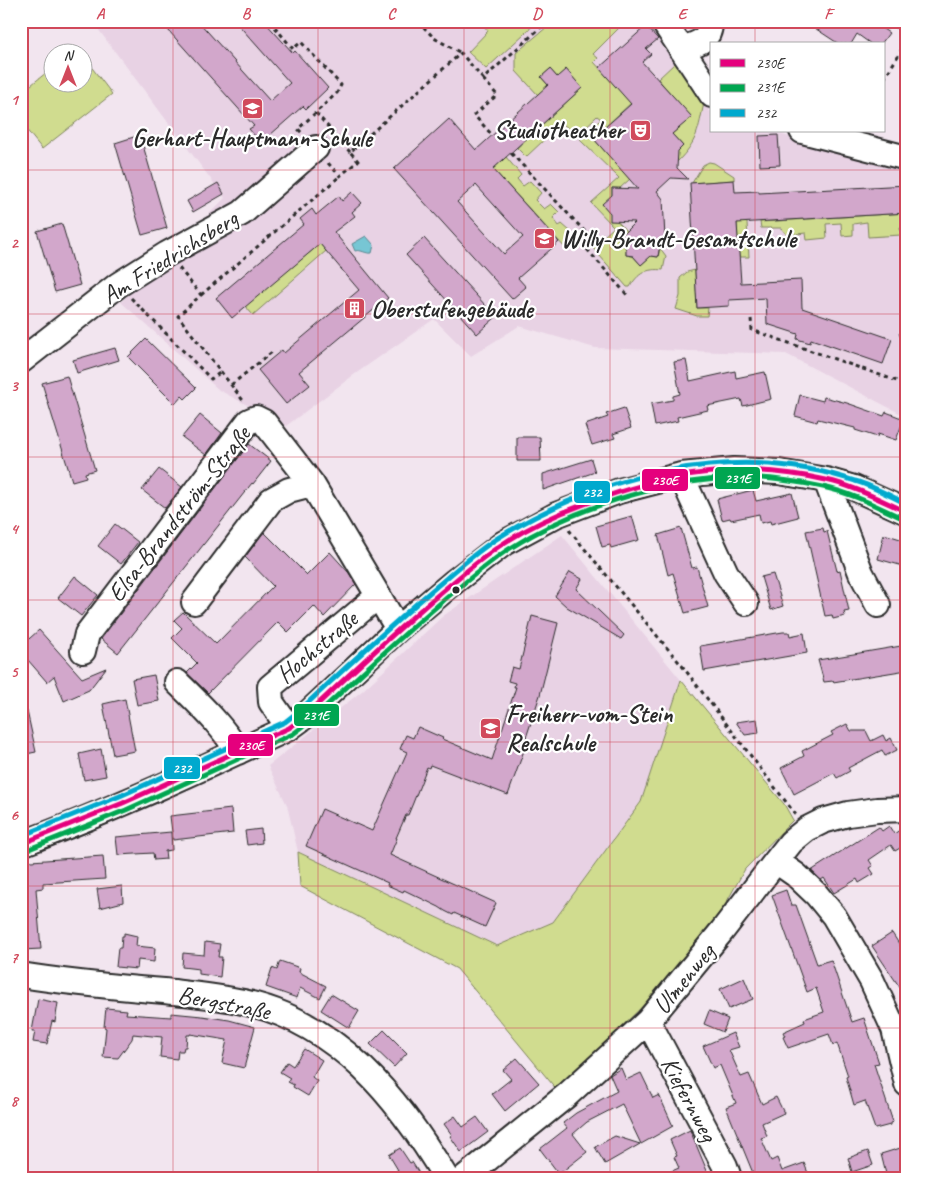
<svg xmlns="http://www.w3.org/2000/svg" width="928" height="1199" viewBox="0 0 928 1199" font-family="Caveat,sans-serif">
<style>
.built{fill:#e8d2e4}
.green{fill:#d0dc8f;stroke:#7e845d}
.water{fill:#77c6d4;stroke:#598890}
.building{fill:#d2a7cb;stroke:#2b2b2b;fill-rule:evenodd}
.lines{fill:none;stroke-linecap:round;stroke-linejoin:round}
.minor-casing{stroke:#2b2b2b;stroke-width:28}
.path{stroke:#2b2b2b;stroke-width:3;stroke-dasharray:4 4;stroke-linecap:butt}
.minor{stroke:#fff;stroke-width:24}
.bus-1-casing{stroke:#fff;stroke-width:9}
.bus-2-casing{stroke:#fff;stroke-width:9}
.bus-3-casing{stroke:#fff;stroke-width:9}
.bus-1{stroke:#e5007d;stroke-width:5}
.bus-2{stroke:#00a651;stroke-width:5}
.bus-3{stroke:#00a9ce;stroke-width:5}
.grid{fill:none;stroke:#d1495b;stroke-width:1;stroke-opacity:0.55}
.bus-dot{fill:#2b2b2b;stroke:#fff;stroke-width:2}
.labels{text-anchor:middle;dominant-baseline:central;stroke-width:4.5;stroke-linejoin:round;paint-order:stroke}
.poi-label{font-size:25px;font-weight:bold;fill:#2b2b2b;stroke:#fff;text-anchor:start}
.street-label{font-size:25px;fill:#2b2b2b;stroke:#fff}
.line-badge{stroke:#fff;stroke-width:2}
.badge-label{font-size:14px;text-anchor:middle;font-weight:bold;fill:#fff}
.neatline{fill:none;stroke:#d1495b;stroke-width:2}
.grid-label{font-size:16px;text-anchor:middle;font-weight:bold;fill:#d1495b}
</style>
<rect width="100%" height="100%" fill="#f2e5ef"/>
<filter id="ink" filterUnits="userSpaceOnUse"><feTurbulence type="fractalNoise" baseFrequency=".02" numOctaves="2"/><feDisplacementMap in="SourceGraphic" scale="10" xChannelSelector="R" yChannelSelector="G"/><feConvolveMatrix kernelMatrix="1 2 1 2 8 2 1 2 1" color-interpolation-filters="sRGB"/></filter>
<g filter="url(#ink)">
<path class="built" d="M92,21H645L710,111L712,112V131H771L835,152L907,165V417L786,354L595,348L519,326L471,356L434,319L355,374L286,426L219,390L121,302L225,198Z
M562,535L681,680L641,802L553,922L497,946L298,852L287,805L268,766L362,691L443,616Z"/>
<path class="green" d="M480,21H538L486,69L468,52L488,31Z
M554,21H624L621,26L593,54L598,58L594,62L631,103L593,138L630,179L620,188H612V195L603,204L626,231L618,239L626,248V255L633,256L641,265L651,256L658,257L660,248L666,256L663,270C647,268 638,273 630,287H627L592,247L614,227L591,203L619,178L580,140L601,119L597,116L576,136L562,123L526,157L517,148L582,88L566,70L557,77L550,69L541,77L548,85L538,95L516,71V53Z
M83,56L112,94L42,149L21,123V93L52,68V82H82Z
M675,63L704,103C698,130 698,141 677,162L669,159L683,146L672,134L691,117L658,79Z
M506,157L521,175L517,179L523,186L530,181L541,193L535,200L544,209L551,204L559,212L553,218L559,226L562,224L570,231L567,235L574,243L567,250L493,169Z
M709,162L714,163L734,176V180L692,183L703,165Z
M736,206H746L749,257H739Z
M907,213V228H900L901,235L868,237L867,222L853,224V235L842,236L841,223L826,224L827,238L807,240L806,233L787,235L781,228H761L760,222Z
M320,244L326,251L253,315L245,306Z
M695,270L697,308H708L707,316H697L676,309L680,296V278L687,272Z
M681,680L784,804L793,820L745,869L711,930L654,995L557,1090L457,969L300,886L298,852L497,946L553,922L641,802Z"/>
<path class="water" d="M366,236L374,245L372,253C365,254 361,249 355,251L352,244Z"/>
<path class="building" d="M160,21H198L270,101L290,83L235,21H264L293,53L295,51L328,88L306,109L303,106L261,143L249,129L254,126Z
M804,21H871L889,33L881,44H871L857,34L851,44H839Z
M646,26L658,39L646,49L651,54L642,62L692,117L672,134L683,146L678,151L677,168L688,179L671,178L657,191L663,199L665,238L668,241L659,250L658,257L651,256L641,265L633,256L626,255V248L618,239L635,222L610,221V213L602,204L612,195V188L638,189L593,138L631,104L599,68Z
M550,69L557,77L566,69L582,88L493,169L559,242L518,278L526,287L512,299L394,169L449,119L476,150L548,85L541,77ZM476,185L523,237L504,254L457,202Z
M140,135L167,228L142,235L115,143Z
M778,135L780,165L760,166L759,136Z
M734,180L735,192L759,191V193L907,185V213L737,223L741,283L801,280L802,308L892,339L883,364L811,339L810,343L797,339L798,334L767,324L766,298L729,300V306L697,308L690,183Z
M218,183L224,194L193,212L187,201Z
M352,192L362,203L352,212L355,216L334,232L388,298L299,372L310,385L286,404L258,370L282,350L284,353L359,290L320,244L232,318L216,298L304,224L300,219L312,209L316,215L339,196L342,201Z
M62,224L80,285L55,292L37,231Z
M424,238L496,317L477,334L406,255Z
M146,339L196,388L185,399L182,396L175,404L128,357Z
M115,348L119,360L77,373L73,360Z
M686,360L690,381L735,371L736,378L765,372L771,399L743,406L741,399L707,406L708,410L677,417L678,421L655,426L651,404L673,400V396L680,394L674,362Z
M67,376L95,470L85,473L86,477L72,481L42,383Z
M800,395L823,401L824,397L847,403L884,416L886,412L904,419L896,440L878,434L877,437L855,430V428L818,419L817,422L795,416Z
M624,408L631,428L613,434L615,438L592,445L585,425L608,417L606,414Z
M200,415L222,433L206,455L182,437Z
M517,437H540L541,461H517Z
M249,444L271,461L253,484L252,483L118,653L101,639Z
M591,459L595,472L543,490V474Z
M159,469L182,487L165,508L142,490Z
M753,490L756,501L792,493L798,517L771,524L770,521L761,523L759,514L731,520L730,518L722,520L717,499Z
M632,516L639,540L611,548L610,545L602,547L596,526Z
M115,524L138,542L121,564L98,546Z
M681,528L692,568L697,567L708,607L685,613L673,573L668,575L658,535Z
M823,528L824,532L827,531L837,571L840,570L849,611L844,612L845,616L833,619L832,615L825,616L806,531Z
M264,532L307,575L330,552L349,573L356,584L324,617L314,606L288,632L278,622L208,693L187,673L197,663L172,638L182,628L174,620L183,612L216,644L273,586L245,557Z
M884,534L907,541V567L878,559Z
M570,572L582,579L576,589L624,635L621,639L567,607L555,596Z
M773,574L783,606L771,610L761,577Z
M75,576L98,595L81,616L58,598Z
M532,616L558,623L540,695L524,744L526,745L508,795L430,765L429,768L427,767L413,803L408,815H406L396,838H397L390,855L496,903L485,927L454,913L453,915L445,911L439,907L404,890L403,892L387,885L388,883L306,846L322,809L372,831L407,752L400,749L406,735L413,738L418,727L443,738L442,739L492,760L516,687H514L515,683L508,681L512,667L519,669Z
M39,630L82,678L106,668L89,690L64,701L54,676L47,682L21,652V646Z
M783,632H789L790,636L804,633L807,653L704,671L700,646Z
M907,645V670L833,682V681L824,682L818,660Z
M154,675L159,701L137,705L132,679Z
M125,699L135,751L113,755L103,704Z
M21,711H27L36,752L21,755Z
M757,719L759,733L745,735L736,722Z
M847,724L851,731H866L871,741L883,735L886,741L891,738L897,750L885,756L882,750L848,768L850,771L837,778L834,773L794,794L781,768L804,756L802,751L833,735L831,732Z
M101,749L106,776L84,780L79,754Z
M231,809L233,833L173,840L170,816Z
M907,825V844L895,851L891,845L869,860L873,866L870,868L874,874L859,883L857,879L834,893L824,878L821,880L811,871L879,827L882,831L889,826L894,834Z
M261,829L262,843L247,845L245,831Z
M171,832L172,850L165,851L166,859L154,860L153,853L118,855L116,837Z
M103,856L105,879L43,883V888L36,889L41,949L22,950L21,862L29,859L31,861Z
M122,886L123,902L100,908L97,889Z
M786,890L791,905H796L817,964L831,960L852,1022L864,1018L879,1063L874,1064L893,1122L890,1123V1125L875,1129L865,1101L854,1105L846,1077L848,1076L837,1043L833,1045L829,1034L788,1048L783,1037L785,1036L783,1032L805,1022L804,1019L824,1012L816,988L807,992L772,895Z
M124,933L137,936L136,946L155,948L154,962L138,960L137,969L116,967L118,948H121L122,936H124Z
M892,933L907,956V998L872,946Z
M205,942L220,944L218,957H222L220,977L199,974V969L182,967L183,953L204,955Z
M280,961L300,968L299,972L326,986L320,998L300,988L297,998L266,987L272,968L277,970Z
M744,978L753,999L729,1009L720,989Z
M331,994L359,1011L349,1028L321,1010Z
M38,999L58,1003L55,1022L52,1021L47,1044L33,1042L35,1031H32Z
M106,1008L127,1010L126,1014L171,1017V1013L202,1016L229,1020L255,1027L244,1068L222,1063L227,1040L190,1034V1035H187L186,1047H184L183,1051H178L177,1059L160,1057L162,1037L133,1034L132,1039L118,1058L103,1057L106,1028L104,1027Z
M709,1011L728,1019L723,1032L704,1024Z
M384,1030L407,1053L394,1067L370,1044Z
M733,1033L739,1047L729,1050L741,1077L749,1074L762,1104L776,1097L784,1113L762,1123L767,1136L761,1138L771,1161L777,1158L782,1171L804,1163L810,1178H755L726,1107L736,1103L720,1065L713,1068L703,1046Z
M304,1049L322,1060L312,1077L317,1081L308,1096L293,1087L294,1085L288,1082L290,1078L280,1072L287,1062L293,1066Z
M517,1058L539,1083L505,1111L492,1094L511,1079L503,1070Z
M621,1068L626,1080L641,1073L653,1098L659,1095L673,1126L641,1144L622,1104L587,1122L573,1134L587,1152L559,1174L540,1149L567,1128L563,1123L576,1113L617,1091L610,1075Z
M455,1116L463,1127L477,1117L488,1132L461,1152L450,1136L452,1135L444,1124Z
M690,1130L710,1178H655L679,1168L674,1157L677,1156L670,1140Z
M615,1136L640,1144L605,1164L595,1147Z
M907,1146V1178H887L881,1154Z
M400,1148L410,1163L412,1162L422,1178H386L398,1170L389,1155Z
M868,1151L873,1165L852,1172L848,1158Z"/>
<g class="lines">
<defs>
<path id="minor" d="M663,21L712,95
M681,49C697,44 711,41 710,21
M802,131L907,158
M21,361L118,285L167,254L242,213L316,148
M681,475L726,573L746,603
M826,480L861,573L878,605
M194,602L271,500L289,490L312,484
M83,651L87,634L249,421L256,418L264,422L312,484L398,629
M177,682C199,704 222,725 238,752
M289,728L271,702L270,687L378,596
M21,844C113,810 201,769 289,728L304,717L398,629L455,581L504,543L556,515L619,491L681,475L734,470L779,472L826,480L854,488L907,512
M776,861L796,875L816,894L834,916L872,981L894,1029L907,1084
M21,975C69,983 116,987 164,991C191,994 217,996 243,1002C338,1022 399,1099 446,1178
M648,1021L725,1166L729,1178
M464,1178L567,1095L648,1021L722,931L776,861L791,842L807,829L823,821L848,814L877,810L907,809"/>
</defs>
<use href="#minor" class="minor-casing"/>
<path class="path" d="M270,21L293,49L301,42L341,85L337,93L298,129L303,134
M418,21L434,38L461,53
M887,21L907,35
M483,79L497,95L474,115L492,135
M884,79L907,41
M316,113L350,152
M511,153L588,235L585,247L629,297
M328,163L340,176L358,161L350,152L461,53L483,79L548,21
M179,268L201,295L178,316L245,403
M201,295L340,176
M131,298L211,379L221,372
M751,319L752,330L897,381L907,380
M900,333L907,350
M231,385L272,352
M569,530L683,667L796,815"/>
<use href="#minor" class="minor"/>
<defs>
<path id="bus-1" d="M21,844L123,803L289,728L304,717C348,676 392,634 438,595C459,577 481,558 504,543C529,527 557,514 585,504C667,473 740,460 826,480C854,486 880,500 907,512"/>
<path id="bus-2" d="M24,851L126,810L293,734L309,722C353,681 397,640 443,601C464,583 486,564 509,549C571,509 659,481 733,478C763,476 794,481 823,487C852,493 878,507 904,519"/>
<path id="bus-3" d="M21,836L120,796L285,722L299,711C344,669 389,627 436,587C456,570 479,549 501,536C605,473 737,441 855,481C873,486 890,496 907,504"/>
</defs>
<use href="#bus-1" class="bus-1-casing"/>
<use href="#bus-2" class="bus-2-casing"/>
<use href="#bus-3" class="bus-3-casing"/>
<use href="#bus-1" class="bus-1"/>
<use href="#bus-2" class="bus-2"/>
<use href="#bus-3" class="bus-3"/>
</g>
</g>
<path class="grid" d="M173,21V1178M318,21V1178M464,21V1178M610,21V1178M755,21V44M755,131V1178M21,170H907M21,314H907M21,457H907M21,600H907M21,742H907M21,886H907M21,1028H907"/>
<defs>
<symbol id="school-square" viewBox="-11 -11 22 22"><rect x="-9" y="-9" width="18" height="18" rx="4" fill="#d1495b" stroke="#fff"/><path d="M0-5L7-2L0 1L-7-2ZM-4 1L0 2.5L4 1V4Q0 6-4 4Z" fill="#fff"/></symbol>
<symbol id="theatre-square" viewBox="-11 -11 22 22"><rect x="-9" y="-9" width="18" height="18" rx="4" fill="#d1495b" stroke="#fff"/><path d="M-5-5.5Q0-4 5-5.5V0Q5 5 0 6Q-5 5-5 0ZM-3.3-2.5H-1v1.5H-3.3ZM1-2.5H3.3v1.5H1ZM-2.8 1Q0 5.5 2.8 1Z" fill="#fff"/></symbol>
<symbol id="building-square" viewBox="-11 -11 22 22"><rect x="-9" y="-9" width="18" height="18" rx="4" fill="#d1495b" stroke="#fff"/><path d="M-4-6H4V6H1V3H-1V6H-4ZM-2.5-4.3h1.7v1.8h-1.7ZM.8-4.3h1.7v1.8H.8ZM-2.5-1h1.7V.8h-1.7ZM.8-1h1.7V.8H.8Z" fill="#fff"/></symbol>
</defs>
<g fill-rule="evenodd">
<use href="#school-square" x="240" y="96" width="25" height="25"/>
<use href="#theatre-square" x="628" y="118" width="25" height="25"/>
<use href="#school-square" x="532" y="226" width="25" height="25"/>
<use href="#building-square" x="342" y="296" width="25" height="25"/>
<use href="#school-square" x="478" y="716" width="25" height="25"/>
</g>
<circle class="bus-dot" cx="456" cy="590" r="4.5"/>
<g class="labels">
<g class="poi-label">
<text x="624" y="130" text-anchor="end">Studiotheather</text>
<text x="252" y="138" text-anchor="middle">Gerhart-Hauptmann-Schule</text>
<text x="561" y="239">Willy-Brandt-Gesamtschule</text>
<text x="371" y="309">Oberstufengebäude</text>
<text x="506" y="714">Freiherr-vom-Stein<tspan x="506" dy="29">Realschule</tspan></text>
</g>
<g class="street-label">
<text transform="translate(170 257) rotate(-32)">Am Friedrichsberg</text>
<text transform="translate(179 514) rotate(-52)">Elsa-Brandström-Straße</text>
<text transform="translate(317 647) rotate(-40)">Hochstraße</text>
<text transform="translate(684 979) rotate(-51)">Ulmenweg</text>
<text transform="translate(224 1003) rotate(11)">Bergstraße</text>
<text transform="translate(689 1099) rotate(62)">Kiefernweg</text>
</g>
</g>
<g class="line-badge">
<rect x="714" y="466" width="47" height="24" rx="5" fill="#00a651"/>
<rect x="641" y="468" width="48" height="24" rx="5" fill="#e5007d"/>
<rect x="573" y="480" width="38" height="24" rx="5" fill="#00a9ce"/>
<rect x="293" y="703" width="47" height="24" rx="5" fill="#00a651"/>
<rect x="227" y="733" width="47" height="24" rx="5" fill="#e5007d"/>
<rect x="163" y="756" width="38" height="24" rx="5" fill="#00a9ce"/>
</g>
<g class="badge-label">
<text x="738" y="483">231E</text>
<text x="665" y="485">230E</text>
<text x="592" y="497">232</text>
<text x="316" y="720">231E</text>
<text x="251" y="750">230E</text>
<text x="182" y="773">232</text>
</g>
<rect width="928" height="1199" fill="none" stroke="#fff" stroke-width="55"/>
<rect x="710" y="42" width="175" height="90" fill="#ffffff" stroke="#aaaaaa"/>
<rect x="720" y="59" width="25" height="8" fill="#e5007d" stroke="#aaaaaa"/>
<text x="756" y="68" font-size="15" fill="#2b2b2b">230E</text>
<rect x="720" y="84" width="25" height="8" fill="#00a651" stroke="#aaaaaa"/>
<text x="756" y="92" font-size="15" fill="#2b2b2b">231E</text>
<rect x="720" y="109" width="25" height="8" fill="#00a9ce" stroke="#aaaaaa"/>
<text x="756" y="118" font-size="15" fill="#2b2b2b">232</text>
<g transform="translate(68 68)"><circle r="24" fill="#ffffff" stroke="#aaaaaa"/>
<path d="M0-4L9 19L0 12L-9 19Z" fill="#d1495b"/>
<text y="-8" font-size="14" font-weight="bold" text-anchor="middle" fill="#2b2b2b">N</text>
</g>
<rect x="28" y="28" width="872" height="1144" class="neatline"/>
<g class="grid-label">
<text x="100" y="19">A</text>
<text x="246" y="19">B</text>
<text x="391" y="19">C</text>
<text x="537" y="19">D</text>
<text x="682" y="19">E</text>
<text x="828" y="19">F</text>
<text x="14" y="105">1</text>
<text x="14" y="248">2</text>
<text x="14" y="391">3</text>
<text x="14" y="534">4</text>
<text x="14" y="677">5</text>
<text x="14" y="820">6</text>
<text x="14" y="963">7</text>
<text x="14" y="1106">8</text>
</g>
</svg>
